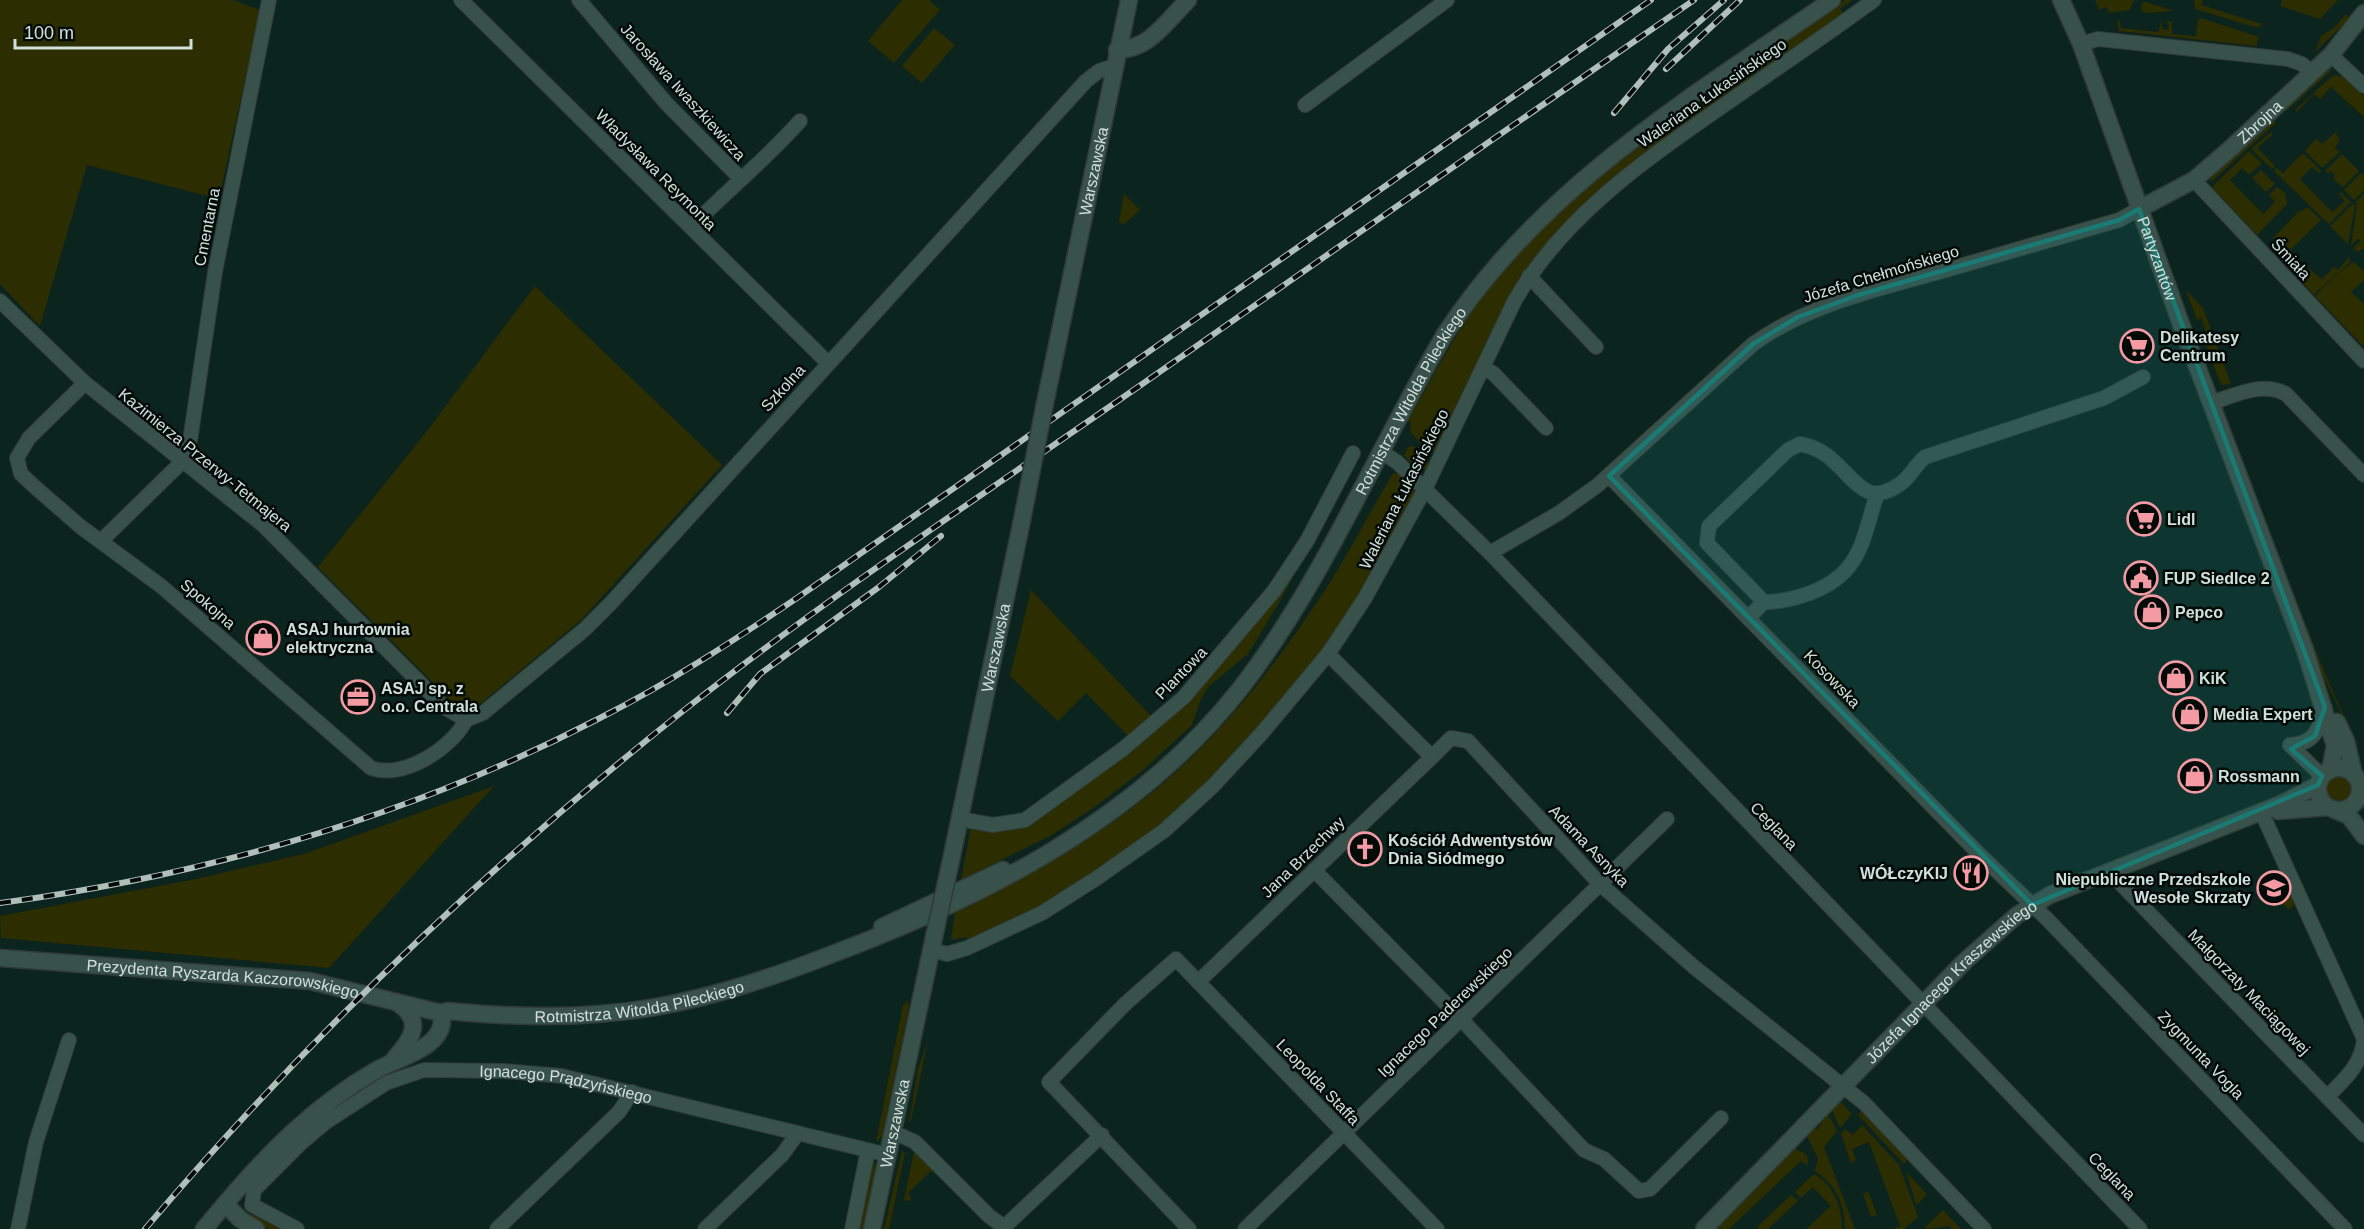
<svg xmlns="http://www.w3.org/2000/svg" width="2364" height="1229" viewBox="0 0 2364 1229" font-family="Arial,sans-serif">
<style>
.green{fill:#2c2d00}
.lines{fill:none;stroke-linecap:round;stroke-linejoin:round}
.minor-casing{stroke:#2e3b36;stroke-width:16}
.tertiary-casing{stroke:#2e3b36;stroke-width:19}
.secondary-casing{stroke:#2e3b36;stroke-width:19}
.minor{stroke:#39514b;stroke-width:14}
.tertiary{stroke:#39514b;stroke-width:16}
.secondary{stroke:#39514b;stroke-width:16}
.rail-casing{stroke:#b0bfba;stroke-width:6}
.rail{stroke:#030b09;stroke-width:4;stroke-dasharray:11;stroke-linecap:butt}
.secondary-bridge-casing{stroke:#2e3b36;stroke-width:19;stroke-linecap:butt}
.secondary-bridge{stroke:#39514b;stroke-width:16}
.marked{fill:#197b73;fill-opacity:0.2;stroke:#197b73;stroke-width:4.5;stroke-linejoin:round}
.labels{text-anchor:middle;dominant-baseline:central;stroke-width:5;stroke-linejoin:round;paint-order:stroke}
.street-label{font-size:16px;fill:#d2e0db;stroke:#030b09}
.poi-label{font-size:16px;font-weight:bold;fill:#d2e0db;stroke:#030b09;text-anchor:start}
</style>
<rect width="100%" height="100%" fill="#0c241e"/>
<path class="green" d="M0,0H233L260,10L219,199L87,165L40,326L0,284Z
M902,0H929L940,10L894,63L868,41Z
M1845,0H1852L1840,9L1845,15L1624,169L1540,254L1437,452H1427L1410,431L1411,423L1408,421C1433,376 1457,330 1488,288C1581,166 1721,86 1845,0Z
M2095,0H2134L2130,10L2109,13L2107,7L2099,10Z
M2194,0H2203L2202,5L2262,24L2258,28L2195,9Z
M2282,0H2338L2320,19L2280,6Z
M2142,2H2146L2174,11L2145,13L2141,9Z
M2346,14L2349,19L2315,52L2321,36L2334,28Z
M2201,18L2259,37L2256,46L2119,31L2117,21H2120L2121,28L2158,32L2162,20V29L2168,30L2169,24L2165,20L2172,22V34L2196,36L2198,20Z
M934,28L955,45L922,83L902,66Z
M2329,70H2332L2286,111L2288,104Z
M2336,75L2345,78L2364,96V117L2331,87L2320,99L2314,94L2297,112L2295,110L2331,77Z
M2270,121L2277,122L2210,183L2213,173Z
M2271,132L2273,134L2257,148L2275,166L2272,169L2251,149Z
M2336,132L2339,141L2335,148L2340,152L2322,168L2305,151L2316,139L2322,144Z
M2249,151L2262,163L2249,175L2242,168L2230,180L2263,214L2275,202L2269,195L2277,187L2285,193L2287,204L2257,235L2212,187Z
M2303,153L2321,171L2319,173L2312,167L2300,179L2332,212L2345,201L2339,194L2341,192L2351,202L2329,224L2274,171L2277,168L2283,173Z
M2342,154L2359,171L2343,187L2333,179L2335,176L2331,171L2328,173L2325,171Z
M2261,170L2275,184L2266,192L2252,178Z
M2361,173L2364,175V190L2354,200L2344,190Z
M2364,193V248L2358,252L2353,248L2361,241L2358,238L2351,246L2357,205L2355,203Z
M1124,194L1140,210L1123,225L1119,221Z
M2353,204L2355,206L2348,244L2330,226Z
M2308,207L2321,220L2281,259L2271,249L2277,243L2273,238L2298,212Z
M2349,257L2350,262C2339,274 2326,282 2314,295L2288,267L2296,259L2322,279L2334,267L2338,270Z
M2354,262L2364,271V280L2351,292L2364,304V347L2315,296C2327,283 2339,272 2354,262Z
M535,286L722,465L581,620L480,704L455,705L318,567L424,435Z
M2186,290L2203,308L2231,384L2221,385L2203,336L2207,334L2201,318L2197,320Z
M1413,446L1430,464L1426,469L1415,468L1404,455L1408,447Z
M1356,460L1280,601L1248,654L1208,687L1200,701L1192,725L1143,770L1096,806L1052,835L961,880L971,826L1019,824L1149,733L1244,635Z
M1393,473C1404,473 1415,485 1414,495L1375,571L1328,642L1293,688L1208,783L1147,838L1041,908L968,942L966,937L951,940L955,913C1029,876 1104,835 1167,780C1222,732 1268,674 1309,614C1341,569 1365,520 1393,473Z
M1031,590L1152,717L1129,737L1086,693L1058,721L1010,676Z
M2305,627H2307C2320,665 2338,701 2353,738L2317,663Z
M2322 788a15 15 0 1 1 30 0a15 15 0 1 1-30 0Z
M494,786L329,968L1,938L0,916L196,879L304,854Z
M2283,879L2295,904L2289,910L2272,893Z
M908,1001L909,1007L882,1136L876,1143L903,1005Z
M928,1040L911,1121L909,1122L918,1069Z
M1841,1102L1852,1114L1840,1128L1832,1110Z
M1861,1110L1909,1157L1904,1164L1858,1115Z
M1828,1114L1837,1131L1824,1147L1855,1229H1845C1845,1204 1836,1185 1815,1171L1818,1158L1807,1136L1815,1128L1817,1129Z
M1862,1125L1899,1165L1918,1217L1904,1229H1893L1900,1226L1869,1142L1852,1149L1856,1160L1851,1163L1841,1134L1845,1129L1853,1135Z
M1795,1148L1807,1155L1808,1166L1801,1161L1729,1229H1717Z
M902,1151L905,1153L889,1229H884Z
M914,1152L938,1174L931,1171L908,1193L911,1197L910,1201L904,1200Z
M873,1158L876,1169L863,1229H857Z
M1906,1172L1927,1194L1918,1204H1916Z
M1814,1174C1834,1186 1842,1206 1842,1229H1806L1831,1206L1813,1187L1801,1198L1795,1192Z
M1868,1191L1877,1215L1871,1217L1863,1194Z
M1791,1195L1798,1201L1768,1229H1759L1757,1227Z
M1943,1210L1961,1229H1951L1950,1226L1926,1229L1925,1227Z
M254,1211L289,1229H268L249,1216Z"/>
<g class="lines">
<defs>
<g id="minor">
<path d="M461,0L828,363"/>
<path d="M579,0L666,103L740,178"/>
<path d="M2081,44L2098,39L2288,59L2302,64L2312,73"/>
<path d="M2331,55L2364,86"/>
<path d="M1305,105L1447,0"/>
<path d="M2194,180L2364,361"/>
<path d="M691,227C727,191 766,159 800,121"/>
<path d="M1529,276L1596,347"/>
<path d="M0,301L85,383L263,525L444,707L466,720"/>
<path d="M1483,367L1494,374L1546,428"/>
<path d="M85,383L29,438L17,458L21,474L36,488L81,527L161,586L371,768C403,780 452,748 466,720"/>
<path d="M2211,403C2236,395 2262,381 2286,394L2364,475"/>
<path d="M1380,451L1397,462L1490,553L2140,1229"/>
<path d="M1609,476L1980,855L2047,919L2345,1229"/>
<path d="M101,541L183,461L190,441L215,272L269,0"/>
<path d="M1490,553L1559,513L1598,485L1753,344C1807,305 1875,290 1939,272C1999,255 2059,237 2119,220L2139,209"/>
<path d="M1764,602C1781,602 1794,599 1810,593C1861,574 1862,541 1877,494"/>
<path d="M1749,617L1764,602L1707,543L1709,526L1788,450L1800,444C1836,450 1845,481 1869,492C1878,496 1892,490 1900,484C1910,478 1915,465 1925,457L2104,398L2143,377"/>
<path d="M1328,654L1432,757L1451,738L1468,741L1600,884L1694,967L1864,1103L1984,1229"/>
<path d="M466,720L483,713L585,629L611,603L1086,81L1099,71L1114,66"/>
<path d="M2290,745C2315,744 2319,729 2325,708"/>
<path d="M2290,745L2322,776"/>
<path d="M2261,811L2364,1039"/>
<path d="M959,819L993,825L1025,820L1123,749L1184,697L1274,591L1307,541L1353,453"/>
<path d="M1314,870L1461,1019L1584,1150L1604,1159L1639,1191L1650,1189L1721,1118"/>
<path d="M2112,870L2120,883L2364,1135"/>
<path d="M932,950L947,954L967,948L1042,913L1097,878L1165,830L1213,786L1262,733L1328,654L1365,598L1425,489L1514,302C1561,219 1641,163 1717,110C1770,73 1822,38 1874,0"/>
<path d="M1198,982L1432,757"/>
<path d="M2327,1097C2345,1079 2361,1065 2364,1040"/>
<path d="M893,1132L915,1142L989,1216L1004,1227"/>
<path d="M18,1229L36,1142L69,1040"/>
<path id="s1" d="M297,1229L252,1205L254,1190L300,1144L326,1122L386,1083L424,1070L504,1071L562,1076L888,1155"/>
<path d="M497,1229L619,1112L632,1092"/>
<path d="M705,1229L782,1155L798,1133"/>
<path d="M852,1229L868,1150"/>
<path d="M1002,1229L1102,1135"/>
<path d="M1189,1229L1049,1082L1125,1004L1176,959L1437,1229"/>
<path d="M1245,1229L1667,819"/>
</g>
<g id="tertiary">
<path d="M1117,50C1149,50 1167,21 1188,0"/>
<path id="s2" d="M2139,209L2194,180L2230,149L2331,55L2364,13"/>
<path d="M2278,811L2328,807"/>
<path d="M204,1229L225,1204"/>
<path id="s3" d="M1704,1229L1965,961L2017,915L2050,895L2281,804L2318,785"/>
</g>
<g id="secondary">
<path id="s4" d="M2061,0L2081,44L2181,324L2305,650L2335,746L2330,770"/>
<path id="s5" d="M1044,408L1129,0"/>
<path d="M2337,722L2346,741L2354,775"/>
<circle cx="2339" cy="789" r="21"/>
<path d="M2335,810L2349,816L2364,836"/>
<path id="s6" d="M950,865L1022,520"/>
<path d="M882,927L1003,870"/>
<path id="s7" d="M0,958L310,981L441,1013"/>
<path id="s8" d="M441,1013L448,1011C517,1018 587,1019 656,1007C717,996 773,977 830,955C983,898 1137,820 1240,689C1324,581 1376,451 1445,334C1541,187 1690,98 1832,0"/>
<path d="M394,1059C412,1039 425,1020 396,1002"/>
<path d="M256,1229L240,1219L225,1204C270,1151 315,1106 375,1071C396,1058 450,1047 441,1013"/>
<path id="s9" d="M872,1229L934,937"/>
</g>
</defs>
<use href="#minor" class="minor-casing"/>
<use href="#tertiary" class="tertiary-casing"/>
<use href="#secondary" class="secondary-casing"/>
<use href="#minor" class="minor"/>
<use href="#tertiary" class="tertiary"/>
<use href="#secondary" class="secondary"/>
<defs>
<path id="rail" d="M1666,69L1740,0
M1614,113L1668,49L1724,0
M727,713L760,674L879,587L941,536
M0,903C208,875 413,815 600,718C669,683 733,641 797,598L1651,0
M145,1229C306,1039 488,866 683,711C829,596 985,493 1138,387C1323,258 1508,128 1694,0"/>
</defs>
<use href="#rail" class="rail-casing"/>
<use href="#rail" class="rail"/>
<defs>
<path id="secondary-bridge" d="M1022,520L1044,408
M934,937L950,865"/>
</defs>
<use href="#secondary-bridge" class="secondary-bridge-casing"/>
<use href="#secondary-bridge" class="secondary-bridge"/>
</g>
<path class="marked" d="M2139,209L2325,707L2315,736L2291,749L2322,776L2318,785L2032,905L1609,476L1753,344L1798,317L1858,295L2119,220Z"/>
<defs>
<symbol id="supermarket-ring" viewBox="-11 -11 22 22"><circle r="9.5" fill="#030b09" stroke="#f49aa3" stroke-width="1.5"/><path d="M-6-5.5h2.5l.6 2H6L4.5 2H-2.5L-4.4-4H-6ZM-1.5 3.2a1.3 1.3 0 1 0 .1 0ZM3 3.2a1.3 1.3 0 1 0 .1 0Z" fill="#f49aa3"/></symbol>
<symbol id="civic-ring" viewBox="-11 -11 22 22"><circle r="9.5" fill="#030b09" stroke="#f49aa3" stroke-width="1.5"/><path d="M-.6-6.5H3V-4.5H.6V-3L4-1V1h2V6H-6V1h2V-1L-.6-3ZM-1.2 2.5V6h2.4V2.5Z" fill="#f49aa3"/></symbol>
<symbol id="shop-ring" viewBox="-11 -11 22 22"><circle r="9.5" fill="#030b09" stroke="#f49aa3" stroke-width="1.5"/><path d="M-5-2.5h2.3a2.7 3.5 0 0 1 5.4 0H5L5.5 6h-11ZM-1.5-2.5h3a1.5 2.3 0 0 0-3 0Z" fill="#f49aa3"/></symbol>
<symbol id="office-ring" viewBox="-11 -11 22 22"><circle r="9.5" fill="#030b09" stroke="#f49aa3" stroke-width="1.5"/><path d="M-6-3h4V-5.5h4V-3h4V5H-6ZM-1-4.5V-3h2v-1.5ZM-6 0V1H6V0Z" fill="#f49aa3"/></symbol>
<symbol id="church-ring" viewBox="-11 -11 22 22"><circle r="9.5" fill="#030b09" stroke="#f49aa3" stroke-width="1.5"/><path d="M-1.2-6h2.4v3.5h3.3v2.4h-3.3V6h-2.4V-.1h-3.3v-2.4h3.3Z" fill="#f49aa3"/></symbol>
<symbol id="restaurant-ring" viewBox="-11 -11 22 22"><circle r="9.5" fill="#030b09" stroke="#f49aa3" stroke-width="1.5"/><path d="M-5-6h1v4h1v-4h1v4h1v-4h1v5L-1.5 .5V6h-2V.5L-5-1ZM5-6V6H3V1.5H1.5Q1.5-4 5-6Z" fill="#f49aa3"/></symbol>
<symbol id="school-ring" viewBox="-11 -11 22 22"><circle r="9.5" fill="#030b09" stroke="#f49aa3" stroke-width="1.5"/><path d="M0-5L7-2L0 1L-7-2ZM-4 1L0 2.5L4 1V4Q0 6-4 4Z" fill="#f49aa3"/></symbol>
</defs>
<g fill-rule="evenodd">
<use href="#supermarket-ring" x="2118" y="327" width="38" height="38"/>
<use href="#supermarket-ring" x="2125" y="500" width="38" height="38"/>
<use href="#civic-ring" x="2122" y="559" width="38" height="38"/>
<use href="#shop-ring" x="2133" y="593" width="38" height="38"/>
<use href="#shop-ring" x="244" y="619" width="38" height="38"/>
<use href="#shop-ring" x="2157" y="659" width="38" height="38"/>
<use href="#office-ring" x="339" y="678" width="38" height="38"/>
<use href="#shop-ring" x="2171" y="695" width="38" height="38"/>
<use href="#shop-ring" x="2176" y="757" width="38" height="38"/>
<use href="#church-ring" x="1346" y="830" width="38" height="38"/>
<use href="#restaurant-ring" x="1952" y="854" width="38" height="38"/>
<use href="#school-ring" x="2255" y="869" width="38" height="38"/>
</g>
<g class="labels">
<g class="street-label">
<text transform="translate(683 92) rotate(48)">Jarosława Iwaszkiewicza</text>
<text transform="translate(1712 93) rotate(-35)">Waleriana Łukasińskiego</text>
<text stroke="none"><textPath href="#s2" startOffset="150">Zbrojna</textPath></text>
<text transform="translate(656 170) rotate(45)">Władysława Reymonta</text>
<text stroke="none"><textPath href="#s5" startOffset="242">Warszawska</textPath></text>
<text transform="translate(207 227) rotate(-79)">Cmentarna</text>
<text stroke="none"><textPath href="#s4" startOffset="276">Partyzantów</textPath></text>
<text transform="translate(2291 259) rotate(47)">Śmiała</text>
<text transform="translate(1881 274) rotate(-17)">Józefa Chełmońskiego</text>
<text transform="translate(783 388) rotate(-48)">Szkolna</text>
<text stroke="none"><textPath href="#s8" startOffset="1228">Rotmistrza Witolda Pileckiego</textPath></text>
<text transform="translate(205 460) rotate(39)">Kazimierza Przerwy-Tetmajera</text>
<text transform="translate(1404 489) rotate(-63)">Waleriana Łukasińskiego</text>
<text transform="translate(208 604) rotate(41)">Spokojna</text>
<text stroke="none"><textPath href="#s6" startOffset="222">Warszawska</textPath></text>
<text transform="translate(1181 673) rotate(-46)">Plantowa</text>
<text transform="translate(1832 679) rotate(46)">Kosowska</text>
<text transform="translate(1774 826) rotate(46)">Ceglana</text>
<text transform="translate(1589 846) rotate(46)">Adama Asnyka</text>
<text transform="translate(1303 857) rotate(-44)">Jana Brzechwy</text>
<text stroke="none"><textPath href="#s7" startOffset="224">Prezydenta Ryszarda Kaczorowskiego</textPath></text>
<text stroke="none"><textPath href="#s3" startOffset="350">Józefa Ignacego Kraszewskiego</textPath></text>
<text transform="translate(2249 992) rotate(46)">Małgorzaty Maciągowej</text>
<text stroke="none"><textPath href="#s8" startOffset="200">Rotmistrza Witolda Pileckiego</textPath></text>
<text transform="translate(1445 1012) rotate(-44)">Ignacego Paderewskiego</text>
<text transform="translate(2201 1055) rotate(46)">Zygmunta Vogla</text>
<text transform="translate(1318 1082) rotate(46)">Leopolda Staffa</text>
<text stroke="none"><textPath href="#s1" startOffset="420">Ignacego Prądzyńskiego</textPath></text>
<text stroke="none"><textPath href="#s9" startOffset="108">Warszawska</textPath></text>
<text transform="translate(2112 1176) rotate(46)">Ceglana</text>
</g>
<g class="poi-label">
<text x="2160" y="337">Delikatesy<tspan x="2160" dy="18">Centrum</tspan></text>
<text x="2167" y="519">Lidl</text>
<text x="2164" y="578">FUP Siedlce 2</text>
<text x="2175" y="612">Pepco</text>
<text x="286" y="629">ASAJ hurtownia<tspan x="286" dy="18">elektryczna</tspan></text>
<text x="2199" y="678">KiK</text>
<text x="381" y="688">ASAJ sp. z<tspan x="381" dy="18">o.o. Centrala</tspan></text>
<text x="2213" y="714">Media Expert</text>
<text x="2218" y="776">Rossmann</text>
<text x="1388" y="840">Kościół Adwentystów<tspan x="1388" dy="18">Dnia Siódmego</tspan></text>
<text x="1948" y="873" text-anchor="end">WÓŁczyKIJ</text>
<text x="2251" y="879" text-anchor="end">Niepubliczne Przedszkole<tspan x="2251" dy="18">Wesołe Skrzaty</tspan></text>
</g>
</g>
<path d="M15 39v9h176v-9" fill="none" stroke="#d2e0db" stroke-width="3"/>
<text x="24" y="39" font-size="18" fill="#d2e0db" stroke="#030b09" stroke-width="4.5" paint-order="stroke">100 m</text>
</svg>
